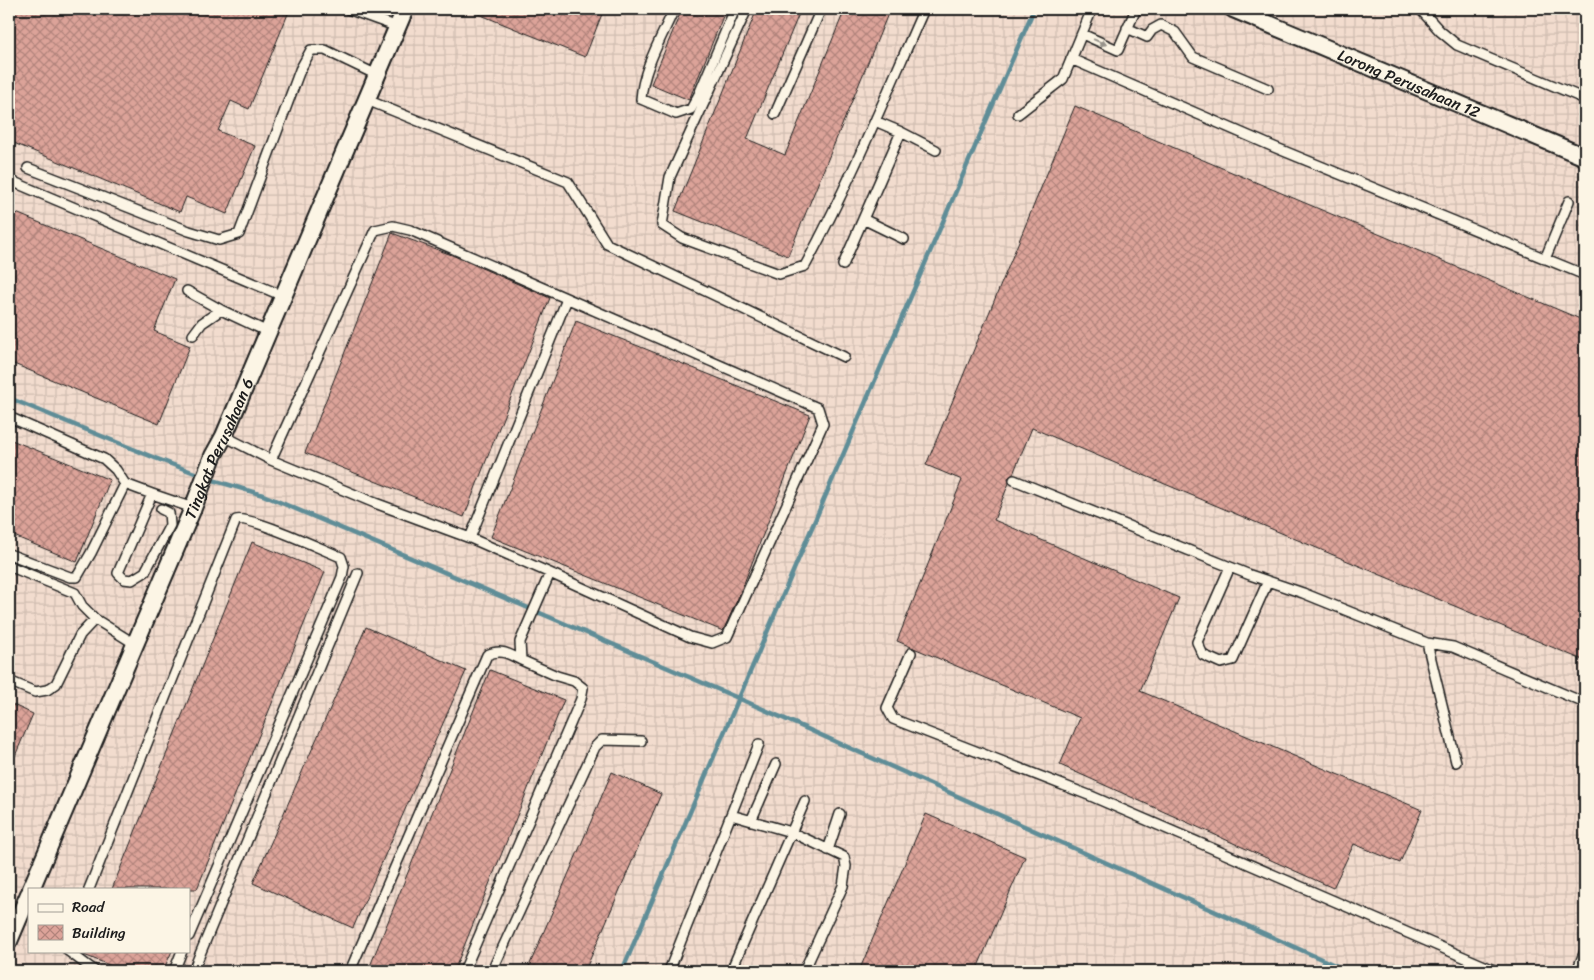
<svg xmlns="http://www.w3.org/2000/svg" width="1594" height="980" viewBox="0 0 1594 980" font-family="Sriracha,sans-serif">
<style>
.industrial{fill:url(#industrial-grid);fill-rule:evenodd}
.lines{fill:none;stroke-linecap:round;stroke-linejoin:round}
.stream{stroke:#5f8d97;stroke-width:4.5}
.building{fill:url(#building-cross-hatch);stroke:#1c1c1c}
.lane-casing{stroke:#1c1c1c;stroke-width:12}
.street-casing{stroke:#1c1c1c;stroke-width:20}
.lane{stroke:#fcf5e5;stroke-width:9}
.street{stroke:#fcf5e5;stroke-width:16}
.oneway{fill:#97938b}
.labels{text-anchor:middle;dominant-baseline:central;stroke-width:4.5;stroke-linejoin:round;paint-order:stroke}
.street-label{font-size:16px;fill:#1c1c1c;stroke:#fcf5e5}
</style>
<defs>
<pattern id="industrial-grid" width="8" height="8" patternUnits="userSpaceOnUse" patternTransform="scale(1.25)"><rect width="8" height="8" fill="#f2dcce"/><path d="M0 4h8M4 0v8" fill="none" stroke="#cfbcb0"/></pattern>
<pattern id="building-cross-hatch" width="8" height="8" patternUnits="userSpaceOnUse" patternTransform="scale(1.25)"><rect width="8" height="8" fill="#dca399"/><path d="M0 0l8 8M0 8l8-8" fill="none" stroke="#b2847c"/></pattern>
</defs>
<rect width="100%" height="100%" fill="#fcf5e5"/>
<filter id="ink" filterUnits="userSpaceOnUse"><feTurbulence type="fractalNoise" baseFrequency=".02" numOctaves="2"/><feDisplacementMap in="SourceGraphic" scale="10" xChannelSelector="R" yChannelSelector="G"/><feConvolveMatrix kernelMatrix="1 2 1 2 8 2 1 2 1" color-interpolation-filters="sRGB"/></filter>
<g filter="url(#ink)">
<path class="industrial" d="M9,9H1585V971H9ZM29,889H189V951H29Z"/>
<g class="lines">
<path class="stream" d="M9,398L155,458L216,481L263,495L519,604L738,698L1348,971
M622,971L1034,9"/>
</g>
<path class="building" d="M9,9H290L249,109L231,101L218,131L255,146L227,214L186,197L180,212L9,141Z
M466,9H604L585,57Z
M682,9H726L689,100L651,84Z
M757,9H801L747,139L785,155L845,9H890L788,256L675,211Z
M1075,106L1585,321V661L1032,428L1013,474L1008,478L1009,483L994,520L1179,598L1140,691L1422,810L1400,863L1354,844L1333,888L1060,765L1080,718L897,641L962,480L926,465Z
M9,210L175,279L154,331L190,346L159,424L9,362Z
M392,233L452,255L550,298L464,517L305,453Z
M576,321L810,415L739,596L723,631L491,537Z
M9,439L110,480L77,562L9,534Z
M252,542L325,572L197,889H112Z
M366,627L466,671L353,928L253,883Z
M490,670L564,700L454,971H368Z
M9,703L33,714L9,770Z
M612,772L661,794L585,971H527Z
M926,814L1025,857L976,971H859Z
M79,951H172L163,971H124L84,955Z"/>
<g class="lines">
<defs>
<path id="lane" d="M348,9L398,27
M674,9C662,37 643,68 641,99L676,114L691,109L699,94L735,9
M747,9L670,177L662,225L682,238L779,274L805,266C850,183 886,95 924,9
M1420,9L1440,31L1457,45L1585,99
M1127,28L1147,37L1152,30L1161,25L1175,32L1193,57L1268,89
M1082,34L1118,50L1136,9
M1071,59L1274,147L1585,275
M367,100L568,182L607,244L844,357
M775,114L821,9
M1018,114L1063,79L1092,9
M875,121L901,132L936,150
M28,168L189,231L219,240L239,234L300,70L311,50H325L377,75
M9,180L283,296
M863,219L904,239
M1545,259L1569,201
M843,265L901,132
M187,291L221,310
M193,335L202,323L221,310L268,332
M9,417L104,459L116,470L125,484L152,494
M224,436L271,460
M1014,480L1250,575L1303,593L1427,643L1453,647L1585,703
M161,509L169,513L170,525L145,572L132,580L124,579L118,573L152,494L193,508
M470,538L567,299
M9,554L70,577H77L91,553L125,484
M9,566L75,593L82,606L95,619L135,644
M1230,567L1197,642L1203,655L1221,663L1233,660L1268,581
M1427,643L1456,762
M911,653L887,708L893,719L1091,796L1496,971
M9,681L35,692L47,690L56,684L80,635L95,619
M731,815L791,832L844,857L846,866L843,886L804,971
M751,821L776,764
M828,850L840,814
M89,889L236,520C249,515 323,550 341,557L344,566L342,577L189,936
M68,951L95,971
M174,971L182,951
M193,971L358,573
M350,971L487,655C501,649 507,653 521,660
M464,971L581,699L583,688L574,681L557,676L521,660L520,642L550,573L690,637L712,643L727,637L823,424L818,408L410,230L393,226L375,230L271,460L375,503L470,538L550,573
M492,971L595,747L602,740L641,741
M669,971L759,744
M731,971L805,801
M1577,971L1585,951"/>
<g id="street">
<path id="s1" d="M1233,9L1585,157"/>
<path id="s2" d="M31,889L193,508L213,456L224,436L405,9"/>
<path d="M9,941L29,894"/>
</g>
</defs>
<use href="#lane" class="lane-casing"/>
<use href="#street" class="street-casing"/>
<use href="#lane" class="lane"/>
<use href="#street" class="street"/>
</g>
<defs><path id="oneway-solid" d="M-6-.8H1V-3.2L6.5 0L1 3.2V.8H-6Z" transform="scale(1.25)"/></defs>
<use class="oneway" href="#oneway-solid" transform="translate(1100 42) rotate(23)"/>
</g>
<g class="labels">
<g class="street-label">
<text stroke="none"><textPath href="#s1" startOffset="191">Lorong Perusahaan 12</textPath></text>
<text stroke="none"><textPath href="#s2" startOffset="479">Tingkat Perusahaan 6</textPath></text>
</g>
</g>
<rect width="1594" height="980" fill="none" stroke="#fcf5e5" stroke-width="30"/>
<rect x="15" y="15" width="1564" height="950" fill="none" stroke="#1c1c1c" stroke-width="2" filter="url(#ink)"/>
<rect x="28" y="888" width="162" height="65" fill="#fcf5e5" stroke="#a29e95"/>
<rect x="38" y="904" width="25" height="8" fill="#fcf5e5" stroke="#a29e95"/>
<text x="72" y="912" font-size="15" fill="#1c1c1c">Road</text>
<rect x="38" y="925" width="25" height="15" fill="url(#building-cross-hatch)" stroke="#a29e95"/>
<text x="72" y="938" font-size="15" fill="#1c1c1c">Building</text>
</svg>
